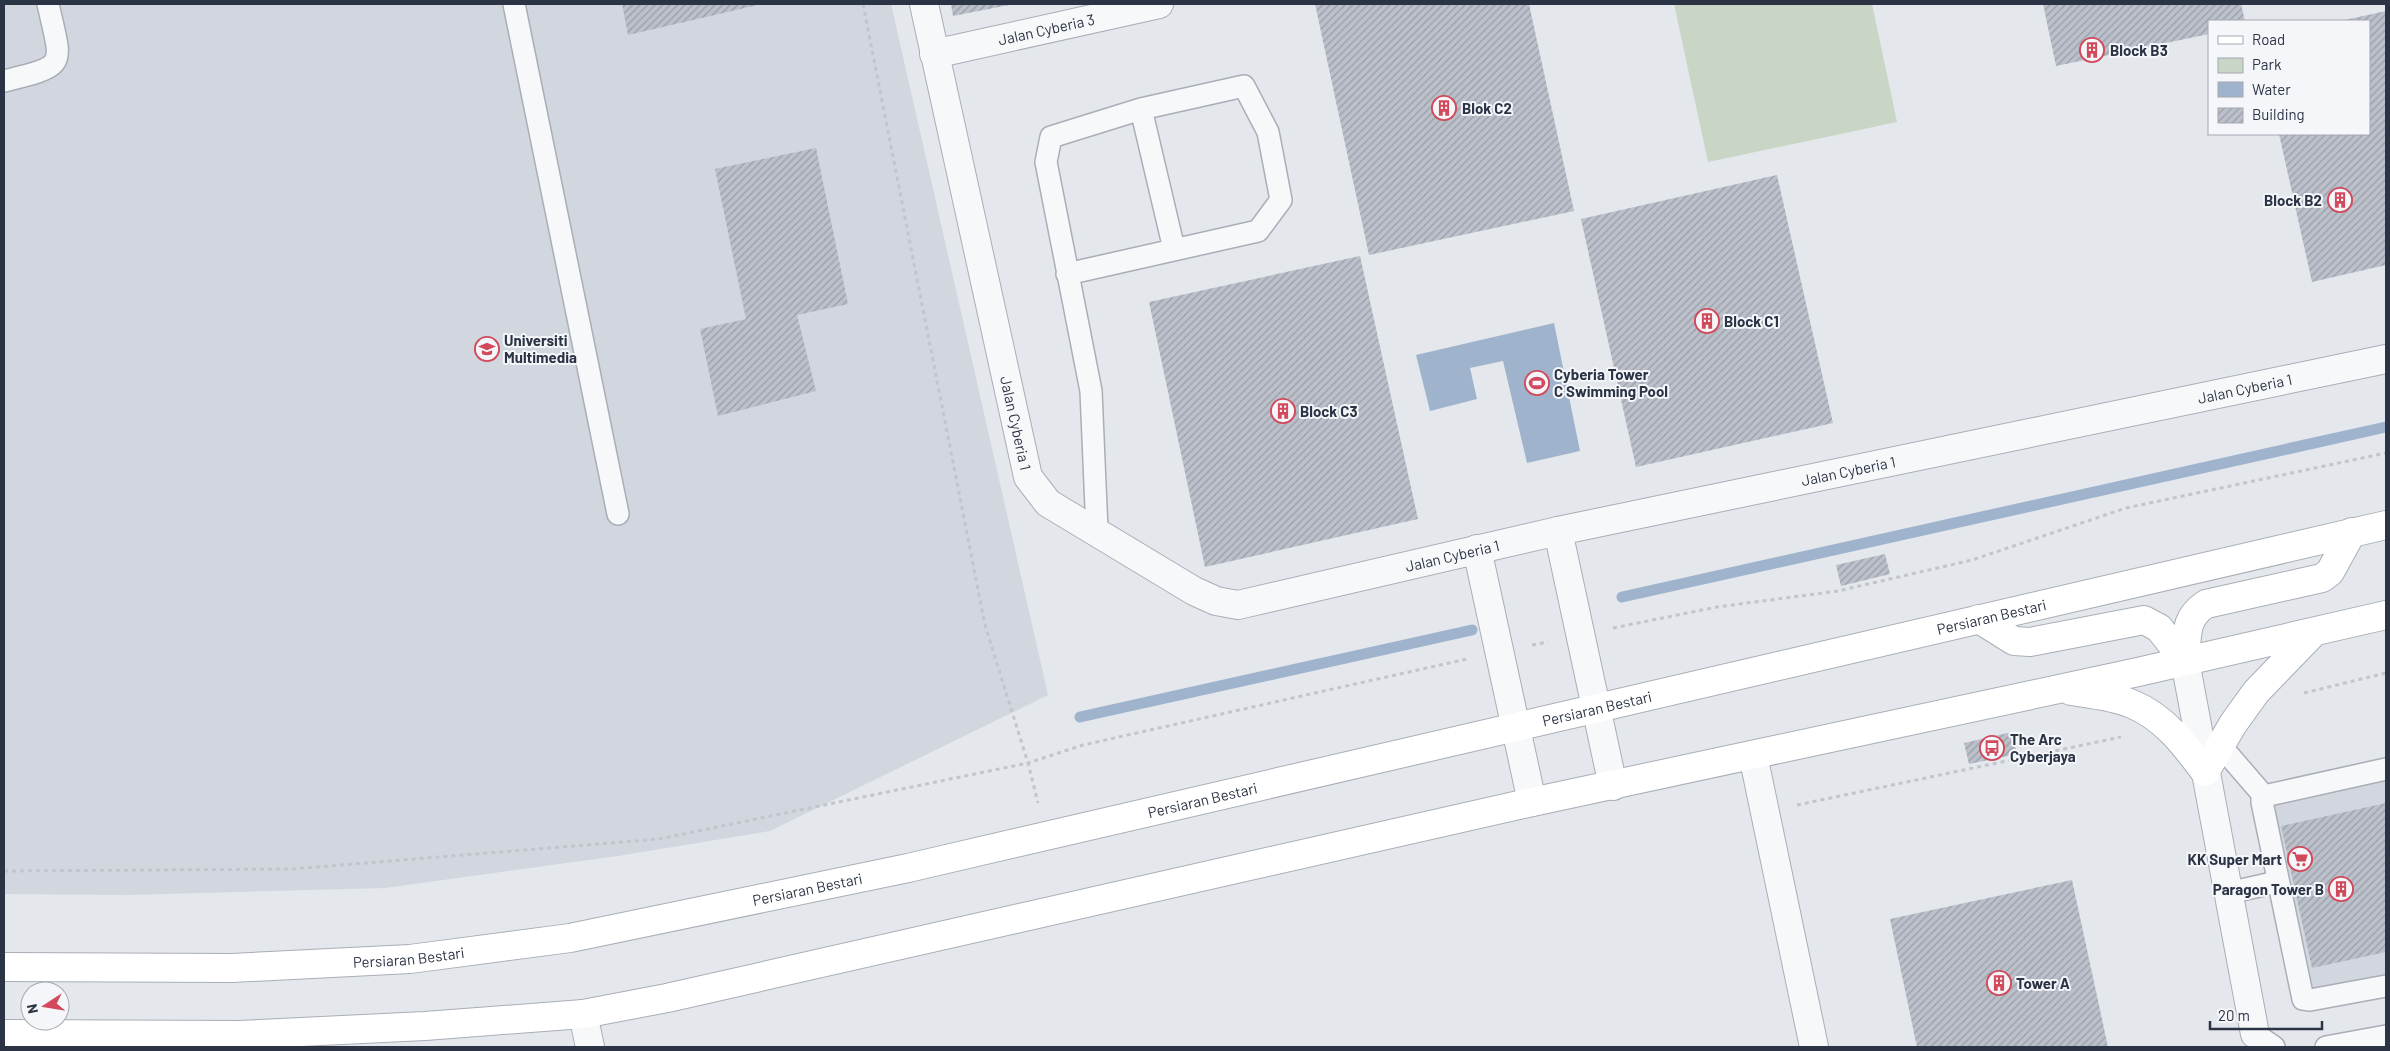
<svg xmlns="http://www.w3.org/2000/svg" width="2390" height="1051" viewBox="0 0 2390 1051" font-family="Barlow,sans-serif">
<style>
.built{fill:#d2d6de}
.park{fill:#c9d6c5}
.water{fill:#9fb4cc}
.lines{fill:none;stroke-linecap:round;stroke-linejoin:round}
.stream{stroke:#9fb4cc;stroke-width:11}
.building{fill:url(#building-hatch)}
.service-casing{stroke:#a9aeb7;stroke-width:24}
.minor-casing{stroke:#a9aeb7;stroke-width:30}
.secondary-casing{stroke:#a9aeb7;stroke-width:30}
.path{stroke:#c2c5cb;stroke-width:3;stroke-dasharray:4 4;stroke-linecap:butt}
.service{stroke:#f7f8fa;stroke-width:21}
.minor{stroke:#f7f8fa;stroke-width:28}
.secondary{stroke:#fff;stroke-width:28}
.labels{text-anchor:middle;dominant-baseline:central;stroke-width:4;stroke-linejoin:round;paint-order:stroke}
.street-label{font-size:15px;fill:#2b3445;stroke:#f4f6f9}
.poi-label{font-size:15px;font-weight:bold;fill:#2b3445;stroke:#f4f6f9;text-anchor:start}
</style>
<defs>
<pattern id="building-hatch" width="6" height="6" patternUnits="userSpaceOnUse" patternTransform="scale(1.25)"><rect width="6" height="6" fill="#bbc0ca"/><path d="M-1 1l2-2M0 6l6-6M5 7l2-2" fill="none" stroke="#989da6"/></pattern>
</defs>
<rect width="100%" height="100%" fill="#e4e7ec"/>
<path class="built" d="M4,4H891L1048,695L770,831L618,856L385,888L128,895L4,894Z
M2386,780V975L2310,990L2272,805Z"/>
<path class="park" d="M1674,4H1872L1897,122L1708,162Z"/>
<path class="water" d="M1554,323L1580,451L1527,463L1503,361L1470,368L1477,399L1430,411L1416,355Z"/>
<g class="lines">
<path class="stream" d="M1622,597L2386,427
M1080,717L1472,630"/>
</g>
<path class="building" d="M622,4H758V5L628,35Z
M951,4H1009V5L953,16Z
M1315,4H1529L1574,211L1369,255Z
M2043,4H2241L2245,21H2209V34L2056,66Z
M2386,11V265L2312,282L2279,134H2369V21L2345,20Z
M816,148L848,304L797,315L816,391L718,416L700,329L746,319L715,169Z
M1777,175L1833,423L1636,467L1581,219Z
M1360,256L1418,519L1205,567L1149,302Z
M1885,554L1890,574L1841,586L1836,565Z
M2012,732L2017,754L1969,764L1964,743Z
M2386,803V952L2312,968L2281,826Z
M2072,880L2108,1047H1917L1890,919Z"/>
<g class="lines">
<defs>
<path id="service" d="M514,4L618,514
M4,81C69,65 62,67 48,4
M1141,109L1174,249
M1067,274L1258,231L1281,200L1268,132L1244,86L1141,109L1051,137L1046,162L1091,391L1097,531
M2220,745L2264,796
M2264,796L2262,798V802L2303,999L2310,1000L2386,986
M2264,796L2386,769
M2228,893L2277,882
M2255,1034L2274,1047
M2326,1047L2386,1036"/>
<g id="minor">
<path id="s1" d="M924,4L1028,477L1048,503L1194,591L1216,601L1238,605L1558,531L2386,359"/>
<path id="s2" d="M934,54L1159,4"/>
<path d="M1558,531L1613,786"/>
<path d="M1477,549L1532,802"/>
<path d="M2185,661L2255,1034"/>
<path d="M1753,755L1814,1047"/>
<path d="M583,1014L590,1047"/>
</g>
<g id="secondary">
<path d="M1979,619L2014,641L2030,642L2144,620L2159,628L2185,661"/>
<path d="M2185,661C2188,636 2183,619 2206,604L2322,578L2330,572L2352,532"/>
<path d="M2071,691C2090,694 2113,696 2132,704C2164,717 2185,745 2205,772L2233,724L2256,692L2314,632"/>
<path id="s3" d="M4,967L232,968L410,959L570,938L908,868L2386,525"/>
<path d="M4,1034L239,1035L425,1026L583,1014L667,998L1532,802L2138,672L2386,615"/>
</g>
</defs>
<use href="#service" class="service-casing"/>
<use href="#minor" class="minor-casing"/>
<use href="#secondary" class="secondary-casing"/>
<path class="path" d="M863,4L985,625L1028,763L1083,745L1467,659
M1613,628L1717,607L1838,591L1972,560L2126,508L2386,453
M1532,645L1548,642
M2304,693L2386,673
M1797,805L2121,737
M4,871L292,869L659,839L1028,763L1038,803"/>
<use href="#service" class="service"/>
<use href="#minor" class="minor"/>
<use href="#secondary" class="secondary"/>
</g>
<defs>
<symbol id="building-ring" viewBox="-11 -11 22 22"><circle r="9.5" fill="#f4f6f9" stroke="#d1495b" stroke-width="1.5"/><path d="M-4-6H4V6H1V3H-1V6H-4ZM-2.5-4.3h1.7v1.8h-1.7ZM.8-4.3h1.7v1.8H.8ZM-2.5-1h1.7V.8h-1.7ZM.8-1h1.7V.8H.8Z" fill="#d1495b"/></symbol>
<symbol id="university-ring" viewBox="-11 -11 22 22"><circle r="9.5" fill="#f4f6f9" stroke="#d1495b" stroke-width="1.5"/><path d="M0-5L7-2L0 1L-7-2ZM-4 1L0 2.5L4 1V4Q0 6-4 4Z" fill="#d1495b"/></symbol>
<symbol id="stadium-ring" viewBox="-11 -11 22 22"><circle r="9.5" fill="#f4f6f9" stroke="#d1495b" stroke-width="1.5"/><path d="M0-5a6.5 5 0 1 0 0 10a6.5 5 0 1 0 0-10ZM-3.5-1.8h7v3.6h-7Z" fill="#d1495b"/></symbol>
<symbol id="bus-ring" viewBox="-11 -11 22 22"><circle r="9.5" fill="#f4f6f9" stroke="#d1495b" stroke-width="1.5"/><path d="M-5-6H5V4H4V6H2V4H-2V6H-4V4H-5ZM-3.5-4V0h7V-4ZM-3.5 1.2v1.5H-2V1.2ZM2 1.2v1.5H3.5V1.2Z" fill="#d1495b"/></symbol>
<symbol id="supermarket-ring" viewBox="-11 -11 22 22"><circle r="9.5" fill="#f4f6f9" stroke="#d1495b" stroke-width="1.5"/><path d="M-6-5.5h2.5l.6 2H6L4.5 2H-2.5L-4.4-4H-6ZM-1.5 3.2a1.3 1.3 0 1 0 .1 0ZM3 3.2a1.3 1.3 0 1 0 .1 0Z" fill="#d1495b"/></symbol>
</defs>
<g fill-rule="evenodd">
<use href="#building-ring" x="2078" y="36" width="28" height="28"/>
<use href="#building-ring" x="1430" y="94" width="28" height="28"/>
<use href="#building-ring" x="2326" y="186" width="28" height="28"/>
<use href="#building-ring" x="1693" y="307" width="28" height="28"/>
<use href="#university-ring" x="473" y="335" width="28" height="28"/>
<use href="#stadium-ring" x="1523" y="369" width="28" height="28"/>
<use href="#building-ring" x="1269" y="397" width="28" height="28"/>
<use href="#bus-ring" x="1978" y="734" width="28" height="28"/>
<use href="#supermarket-ring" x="2286" y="845" width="28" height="28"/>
<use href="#building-ring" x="2327" y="875" width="28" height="28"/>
<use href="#building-ring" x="1985" y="969" width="28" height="28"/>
</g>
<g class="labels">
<g class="street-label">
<text stroke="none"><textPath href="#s2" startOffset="115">Jalan Cyberia 3</textPath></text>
<text stroke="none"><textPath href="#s1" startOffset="1764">Jalan Cyberia 1</textPath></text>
<text stroke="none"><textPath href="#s1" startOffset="429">Jalan Cyberia 1</textPath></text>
<text stroke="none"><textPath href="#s1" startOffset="1359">Jalan Cyberia 1</textPath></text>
<text stroke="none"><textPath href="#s1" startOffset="954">Jalan Cyberia 1</textPath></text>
<text stroke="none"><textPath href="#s3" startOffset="2025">Persiaran Bestari</textPath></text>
<text stroke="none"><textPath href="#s3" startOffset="1620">Persiaran Bestari</textPath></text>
<text stroke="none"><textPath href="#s3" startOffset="1215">Persiaran Bestari</textPath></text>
<text stroke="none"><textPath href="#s3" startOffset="810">Persiaran Bestari</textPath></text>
<text stroke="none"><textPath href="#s3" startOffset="405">Persiaran Bestari</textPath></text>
</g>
<g class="poi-label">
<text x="2110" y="50">Block B3</text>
<text x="1462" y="108">Blok C2</text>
<text x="2322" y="200" text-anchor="end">Block B2</text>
<text x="1724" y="321">Block C1</text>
<text x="504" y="340">Universiti<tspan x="504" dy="17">Multimedia</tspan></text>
<text x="1554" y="374">Cyberia Tower<tspan x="1554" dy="17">C Swimming Pool</tspan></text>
<text x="1300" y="411">Block C3</text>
<text x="2010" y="739">The Arc<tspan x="2010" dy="17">Cyberjaya</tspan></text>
<text x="2282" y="859" text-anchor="end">KK Super Mart</text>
<text x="2324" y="889" text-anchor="end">Paragon Tower B</text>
<text x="2016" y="983">Tower A</text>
</g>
</g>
<rect width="2390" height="1051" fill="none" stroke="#2b3445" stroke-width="10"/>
<rect x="2208" y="20" width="162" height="115" fill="#f4f6f9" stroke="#a4a8b1"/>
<rect x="2218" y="36" width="25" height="8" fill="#ffffff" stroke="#a4a8b1"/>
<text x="2252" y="45" font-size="15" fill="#2b3445">Road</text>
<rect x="2218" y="58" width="25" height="15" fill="#c9d6c5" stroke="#a4a8b1"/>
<text x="2252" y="70" font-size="15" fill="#2b3445">Park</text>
<rect x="2218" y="82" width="25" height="15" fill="#9fb4cc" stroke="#a4a8b1"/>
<text x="2252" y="95" font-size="15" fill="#2b3445">Water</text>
<rect x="2218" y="108" width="25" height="15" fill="url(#building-hatch)" stroke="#a4a8b1"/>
<text x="2252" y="120" font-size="15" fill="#2b3445">Building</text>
<g transform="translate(45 1006) rotate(258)"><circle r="24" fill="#f4f6f9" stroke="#a4a8b1"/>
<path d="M0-4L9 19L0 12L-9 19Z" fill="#d1495b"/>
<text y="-8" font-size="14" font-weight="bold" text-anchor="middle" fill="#2b3445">N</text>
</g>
<path d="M2210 1021v8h112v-8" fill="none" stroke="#2b3445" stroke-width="2.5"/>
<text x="2218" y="1021" font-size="15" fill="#2b3445" stroke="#f4f6f9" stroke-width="4" paint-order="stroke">20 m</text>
</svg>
